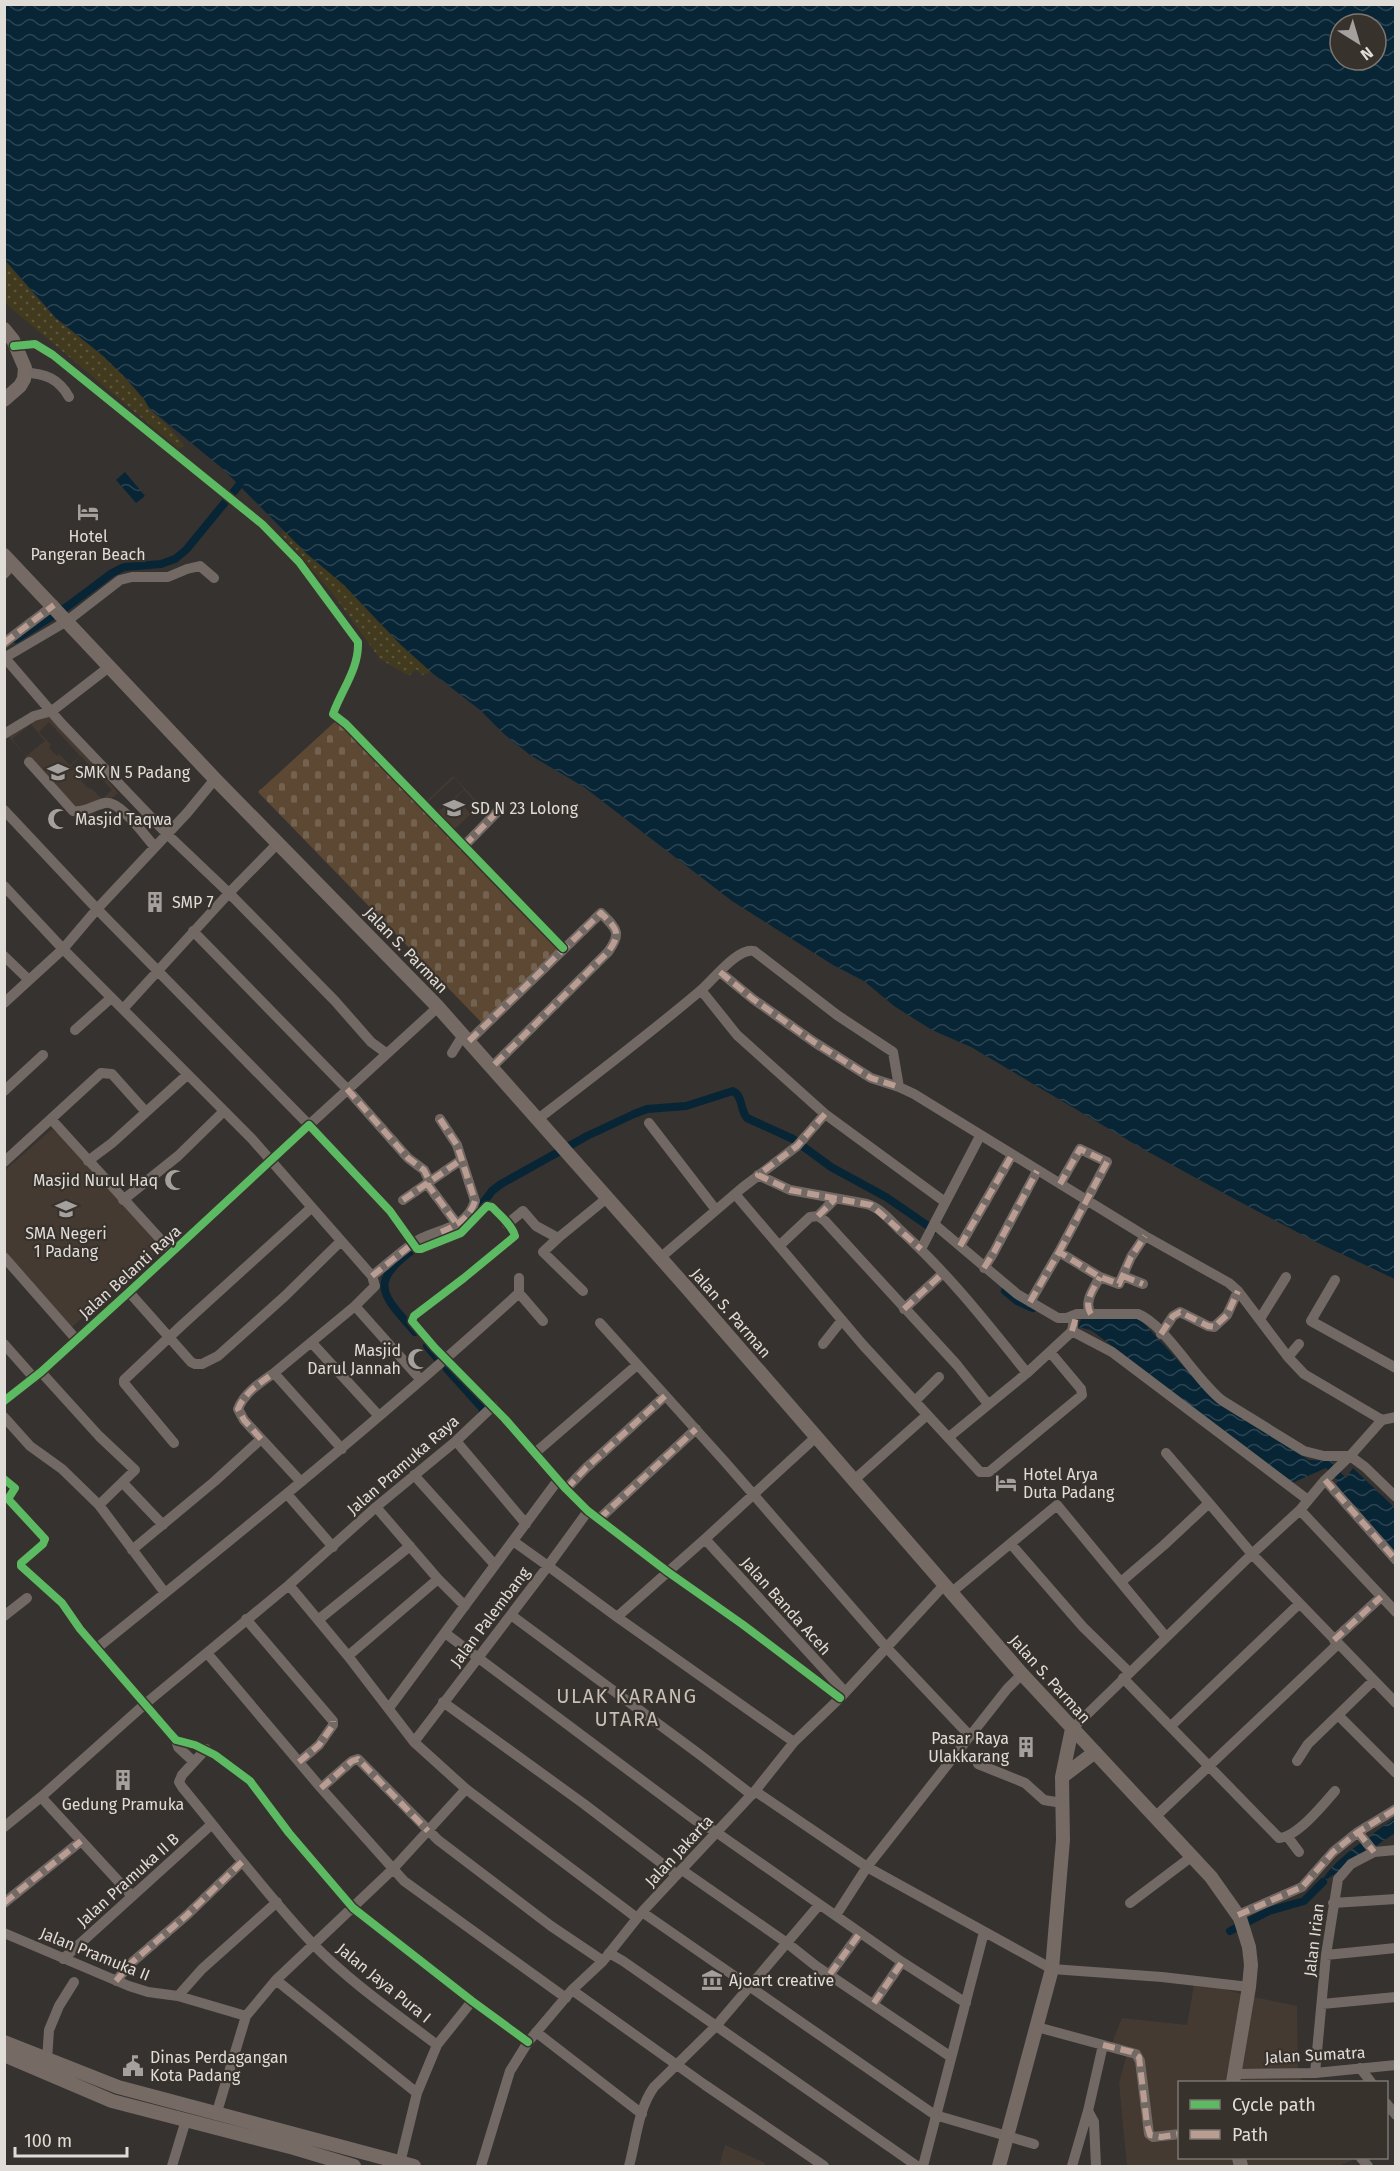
<svg xmlns="http://www.w3.org/2000/svg" width="1400" height="2171" viewBox="0 0 1400 2171" font-family="'Fira Sans',sans-serif">
<style>
.built{fill:#443a31;fill-rule:evenodd}
.sand{fill:url(#sand-dots)}
.cemetery{fill:url(#cemetery-stones)}
.water{fill:url(#water-waves);fill-rule:evenodd}
.lines{fill:none;stroke-linecap:round;stroke-linejoin:round}
.canal{stroke:#082535;stroke-width:8}
.minor{stroke:#736964;stroke-width:10}
.major{stroke:#756a64;stroke-width:14}
.quiet{stroke:#b99d93;stroke-width:6;stroke-dasharray:12 6;stroke-linecap:butt}
.cycleway-casing{stroke:#38322d;stroke-width:11}
.cycleway{stroke:#5cba63;stroke-width:8}
.labels{text-anchor:middle;dominant-baseline:central;stroke-width:4.5;stroke-linejoin:round;paint-order:stroke}
.poi-label{font-size:16px;fill:#e0dcd8;stroke:#38322d;text-anchor:start}
.street-label{font-size:16px;fill:#e0dcd8;stroke:#38322d}
.quarter-label{font-size:20px;letter-spacing:1.5px;fill:#c6beb7;stroke:#38322d}
</style>
<defs>
<pattern id="sand-dots" width="8" height="8" patternUnits="userSpaceOnUse" patternTransform="scale(1.5)"><rect width="8" height="8" fill="#413a1e"/><path d="M2 2h.1M6 6h.1" fill="none" stroke="#5c563e" stroke-width="1.8" stroke-linecap="round"/></pattern>
<pattern id="cemetery-stones" width="16" height="16" patternUnits="userSpaceOnUse" patternTransform="scale(1.5)"><rect width="16" height="16" fill="#5d4833"/><path d="M2 7V4a2 2 0 0 1 4 0v3zM10 15v-3a2 2 0 0 1 4 0v3z" fill="#746250"/></pattern>
<pattern id="water-waves" width="16" height="10" patternUnits="userSpaceOnUse" patternTransform="scale(1.5)"><rect width="16" height="10" fill="#082535"/><path d="M0 5q4-4 8 0t8 0" fill="none" stroke="#2c4452"/></pattern>
</defs>
<rect width="100%" height="100%" fill="#353230"/>
<path class="built" d="M47,708L118,793L83,823L9,737ZM49,722L80,756L70,765L59,754L57,756L49,748L51,745L39,732ZM31,724L45,741L26,756L12,739ZM81,756L112,790L102,799L91,788L89,789L81,781L83,779L71,766Z
M453,776L491,816L464,842L426,802ZM454,778L464,789L437,813L428,802ZM464,790L488,816L464,838L455,829L471,814L456,798Z
M52,1129L65,1139L163,1247L72,1327L5,1251L4,1171Z
M1195,1979L1244,1995L1297,2006L1298,2075L1303,2082H1180V2158L1355,2159L1338,2166H1127L1119,2083L1128,2050L1110,2048L1122,2018L1187,2025Z
M725,2145L765,2163L764,2166H719Z"/>
<path class="sand" d="M5,261L55,318L102,355L123,376L144,400L149,409L166,424L184,445L179,449L5,303Z
M285,531L306,553L344,585L377,621L431,672L422,675L416,669L409,676L380,659L333,594L281,534Z"/>
<path class="cemetery" d="M339,718L563,946L484,1025L258,792Z"/>
<path class="water" d="M5,4L1395,5V1279L1316,1242L1240,1202L1143,1149L971,1047L932,1030L894,1006L864,981L833,965L732,901L584,787L530,755L504,734L480,710L431,672L401,645L344,585L306,553L223,469L150,409L144,399L124,376L102,355L56,318L5,260ZM1340,24H1376V60H1340Z
M125,472L145,496L136,503L116,480Z
M1139,1318L1218,1404L1309,1460L1333,1461L1334,1466L1346,1478L1353,1468L1395,1508V1558L1336,1484L1338,1481L1326,1468L1292,1483L1091,1330L1078,1327L1081,1319Z
M1395,1818V1833L1323,1882C1325,1865 1380,1829 1395,1818Z"/>
<g class="lines">
<path class="canal" d="M16,639L68,606L112,573L124,567L161,564L175,559L186,550L240,484
M476,1212L492,1191L501,1184L587,1136L634,1114L647,1109L686,1106L733,1091C743,1096 740,1110 747,1118L793,1139L831,1167L886,1197L934,1230
M1005,1291L1017,1301L1033,1308
M415,1332C381,1293 368,1283 415,1248
M427,1346L437,1358
M447,1369L483,1409L482,1416L479,1418
M1230,1931L1269,1911L1304,1901L1323,1882"/>
<path class="minor" d="M14,346L35,344L53,355L262,524L299,562L358,642C359,669 342,689 333,714L346,724L563,948
M25,373C45,373 59,379 69,397
M4,574L13,564
M4,643L54,605
M4,658L67,621L120,580L132,577H168L187,569L200,566L214,578
M5,658L61,723L167,834L229,893L335,1001L371,1042L386,1053
M4,734L34,716L52,711L109,667
M29,762L73,811C85,813 94,805 105,803C120,800 144,835 154,846
M4,810L97,909L309,1125L438,1007
M464,846L501,808
M4,886L63,949L252,1139L372,1276L375,1286L355,1306L420,1379
M193,931L347,1089L408,1158L424,1170L429,1180L428,1185L457,1224
M4,956L29,980
M720,972L753,999L814,1042L871,1078L899,1087L914,1094L1145,1236L1229,1283L1238,1291L1288,1357L1304,1374L1382,1420
M701,990L737,1035L825,1114L945,1202
M4,1003L63,949L97,909L187,813L215,779
M123,1009L229,893L278,843
M75,1030L111,998
M469,1041L601,913C617,929 622,933 608,952L492,1067
M452,1053L463,1035
M4,1091L43,1055
M51,1119L172,1252
M538,1119C593,1077 648,1035 700,991C713,980 738,947 754,951L837,1015L893,1052L899,1087
M649,1123L716,1210
M88,1161L112,1143L187,1075
M4,1162L101,1073L112,1074L146,1112
M758,1175L790,1190L867,1204C880,1208 890,1220 899,1229C947,1272 987,1323 1027,1373
M735,1194L863,1345L980,1472H989L1082,1395L1081,1389L1050,1352
M123,1200L178,1156L224,1111
M403,1200L461,1160
M818,1216L835,1199
M507,1224L523,1211L536,1226L558,1238L607,1198
M934,1224L1017,1294L1058,1318H1067L1077,1314H1138C1166,1325 1196,1381 1223,1401L1304,1451L1324,1456H1350L1365,1467L1396,1497
M558,1238L543,1252L583,1291
M779,1246L810,1217L818,1216L825,1221L957,1365L988,1404
M960,1246L1012,1155
M921,1249L980,1136
M1059,1252L1107,1162L1080,1149L1060,1184
M4,1257L76,1339
M660,1258L742,1188L797,1146L825,1114
M984,1268L994,1252L1037,1171
M372,1276C385,1266 398,1254 412,1244C433,1228 466,1232 475,1201L457,1145L440,1119
M1123,1276L1143,1284
M1335,1280L1311,1321L1396,1368
M129,1292L191,1362L195,1364H202L218,1356L285,1296L340,1242
M519,1293L543,1321
M1030,1302L1059,1252L1100,1277L1119,1284L1131,1257L1145,1236
M904,1309L943,1273
M1091,1314C1083,1302 1094,1288 1100,1277
M1260,1319L1286,1277
M600,1323L726,1463L886,1647L970,1736
M1072,1331L1112,1352L1308,1500
M1161,1334L1173,1316L1180,1312L1208,1326L1214,1327L1227,1315L1238,1291
M312,1343L379,1416
M4,1344L34,1378
M823,1344L842,1320
M1288,1357L1299,1344
M41,1372L99,1436L135,1470L99,1505
M274,1373C261,1382 244,1393 238,1409L244,1420L301,1482
M4,1401L41,1372L129,1292L309,1125L390,1211L417,1249H421L461,1233L487,1206L492,1207C500,1215 512,1225 515,1236L464,1278L414,1316L412,1321L435,1348L505,1419L566,1489L588,1511L668,1572L742,1624L840,1698
M915,1401L939,1377
M4,1417L30,1446L62,1469L99,1505L165,1593
M949,1437L1027,1373L1068,1335L1072,1331L1073,1325
M456,1441L526,1524
M174,1443L124,1383V1380L181,1326L311,1208
M342,1449L274,1373L355,1306
M535,1453L637,1365
M414,1475L495,1565
M4,1479L15,1488L8,1499L45,1539L43,1544L21,1563V1566L62,1603L80,1629L169,1732L176,1740L195,1745L215,1755L250,1781L289,1833L353,1908L472,2001L528,2042
M854,1480L927,1415
M1325,1480L1396,1560
M123,1483L163,1525
M566,1489L586,1468L665,1396
M287,1494L333,1547
M1209,1503L1252,1554L1396,1703
M376,1507L438,1579L465,1606
M1300,1510L1396,1612
M599,1519L696,1429
M705,1539L845,1692
M513,1541L548,1566L588,1511
M1011,1544L1083,1627L1129,1672
M132,1550L215,1481L261,1439
M1121,1582L1164,1545L1209,1503L1166,1453
M289,1585L348,1656L414,1742
M952,1592L1057,1505L1166,1637
M511,1615L699,1754L752,1795
M4,1616L27,1598
M617,1617L794,1742
M246,1619L333,1721V1725L319,1745L299,1762
M318,1620L410,1546
M445,1633L695,1820L716,1832L902,1962L966,2003
M1334,1640L1381,1597
M97,1648C240,1533 383,1417 519,1293V1278
M207,1653L321,1788L404,1881L566,1998
M348,1656L438,1579
M1123,1678L1279,1838C1297,1837 1323,1805 1335,1791
M1373,1681L1338,1715L1396,1773
M443,1702L584,1804L677,1875
M389,1708L558,1480
M1171,1726L1299,1604
M1072,1729L1252,1554L1300,1510L1325,1480L1350,1456L1382,1420L1396,1417
M176,1740L178,1747L194,1762
M206,1749L182,1775L179,1782L182,1787C225,1839 266,1894 313,1944C350,1982 395,2013 437,2045
M1297,1761L1308,1744L1338,1715
M978,1764L1025,1783L1044,1800L1062,1803
M321,1788L352,1761L358,1759L438,1840L551,1926L603,1961
M755,1791L867,1867L1052,1969L1162,1977L1249,1987
M41,1797L132,1896
M1155,1817L1338,1644
M4,1827L41,1797L145,1704L289,1585L376,1507L456,1441L493,1406
M1358,1832L1374,1852
M1287,1836L1299,1852
M682,1870L787,1943L816,1966L951,2057
M4,1903L81,1841
M1130,1903L1191,1857
M1333,1903L1396,1899
M642,1912L935,2115L1034,2144
M836,1915L867,1867L1007,1689L1022,1674
M1238,1915L1302,1887L1333,1852L1358,1832L1396,1809
M637,1918L466,1789L414,1742L548,1566L617,1617L705,1539L817,1436
M4,1933L129,1986L148,1992L178,1996L246,2016
M609,1953L623,1961L917,2166
M1326,1955L1396,1948
M63,1959L212,1824
M830,1974L860,1933
M276,1980L417,2093
M116,1981L130,1964L187,1915L242,1862
M572,1990L705,2085L824,2166
M178,1996L202,1969L277,1902
M874,2003L902,1962
M1322,2004L1396,1997
M1037,2027L1136,2054L1140,2061L1149,2134L1153,2137L1180,2134
M536,2032L642,2114
M47,2060L49,2030L59,2006L74,1982
M1360,2068L1371,2082
M1315,2073L1326,1955L1338,1879L1351,1864L1374,1852L1396,1850
M1235,2074L1315,2073L1396,2065
M1386,2103L1396,2115
M1088,2111L1094,2122L1096,2166
M216,2115L246,2016L276,1980L392,1870L466,1789
M1361,2158L1368,2166
M400,2163L417,2093L437,2045L472,2001
M172,2166L186,2120
M481,2166L510,2071L528,2042L572,1990L603,1961L642,1912L755,1791L794,1742L840,1698L945,1584
M629,2166C636,2141 638,2109 654,2087L716,2026L819,1905
M923,2166L984,1932
M1072,2166L1088,2111L1103,2045"/>
<path class="major" d="M4,329L13,340L25,368L24,379L20,386L4,400
M4,555L215,779L438,1007L688,1289L1022,1674L1211,1877L1240,1918L1249,1947L1251,1965L1249,1987L1233,2082
M1062,1777L1095,1752
M4,2042L118,2087L414,2166
M4,2055L112,2101L294,2148L354,2166
M1239,2158L1241,2166
M999,2166L1052,1969L1063,1840L1062,1777L1072,1729"/>
<path class="quiet" d="M4,643L54,605
M464,846L501,808
M720,972L753,999L814,1042L871,1078L899,1087
M469,1041L601,913C617,929 622,933 608,952L492,1067
M347,1089L408,1158L424,1170L429,1180L428,1185L457,1224
M825,1114L797,1146L758,1175L790,1190L871,1205L921,1249
M440,1119L457,1145L475,1201C470,1218 456,1226 441,1232
M403,1200L461,1160
M818,1216L835,1199
M960,1246L1012,1155
M1059,1252L1107,1162L1080,1149L1060,1184
M984,1268L994,1252L1037,1171
M372,1276L416,1241
M1123,1276L1143,1284
M1030,1302L1059,1252L1100,1277L1119,1284L1131,1257L1145,1236
M904,1309L943,1273
M1091,1314C1083,1302 1094,1288 1100,1277
M1072,1331L1077,1314
M1161,1334L1173,1316L1180,1312L1208,1326L1214,1327L1227,1315L1238,1291
M261,1439L244,1420L238,1409C244,1393 261,1382 274,1373
M1325,1480L1396,1560
M566,1489L586,1468L665,1396
M599,1519L696,1429
M1334,1640L1381,1597
M299,1762L319,1745L333,1725V1721
M321,1788L352,1761L358,1759L428,1831
M1358,1832L1374,1852
M4,1903L81,1841
M1238,1915L1302,1887L1333,1852L1358,1832L1396,1809
M830,1974L860,1933
M116,1981L130,1964L187,1915L242,1862
M874,2003L902,1962
M1103,2045L1132,2052L1139,2057L1147,2124L1150,2135L1161,2137L1180,2134"/>
<defs>
<path id="cycleway" d="M14,346L35,344L53,355L262,524L299,562L358,642C359,669 342,689 333,714L346,724L563,948
M4,1401L41,1372L129,1292L309,1125L390,1211L417,1249H421L461,1233L487,1206L492,1207C500,1215 512,1225 515,1236L464,1278L414,1316L412,1321L435,1348L505,1419L566,1489L588,1511L668,1572L742,1624L840,1698
M4,1479L15,1488L8,1499L45,1539L43,1544L21,1563V1566L62,1603L80,1629L169,1732L176,1740L195,1745L215,1755L250,1781L289,1833L353,1908L472,2001L528,2042"/>
</defs>
<use href="#cycleway" class="cycleway-casing"/>
<use href="#cycleway" class="cycleway"/>
</g>
<defs>
<symbol id="hotel-bare" viewBox="-9 -9 18 18"><path d="M-6-4.5h1.5V1H6V5H4.5V3h-9V5H-6ZM-4 0a1.8 1.8 0 1 1 3.6 0ZM.5 0V-2.5h3Q6-2.5 6 0Z" fill="#a4a09d" stroke="#38322d" stroke-width="2.5" paint-order="stroke"/></symbol>
<symbol id="school-bare" viewBox="-9 -9 18 18"><path d="M0-5L7-2L0 1L-7-2ZM-4 1L0 2.5L4 1V4Q0 6-4 4Z" fill="#a4a09d" stroke="#38322d" stroke-width="2.5" paint-order="stroke"/></symbol>
<symbol id="mosque-bare" viewBox="-9 -9 18 18"><path d="M3.5-4.9A6 6 0 1 0 3.5 4.9A5 5 0 1 1 3.5-4.9Z" fill="#a4a09d" stroke="#38322d" stroke-width="2.5" paint-order="stroke"/></symbol>
<symbol id="building-bare" viewBox="-9 -9 18 18"><path d="M-4-6H4V6H1V3H-1V6H-4ZM-2.5-4.3h1.7v1.8h-1.7ZM.8-4.3h1.7v1.8H.8ZM-2.5-1h1.7V.8h-1.7ZM.8-1h1.7V.8H.8Z" fill="#a4a09d" stroke="#38322d" stroke-width="2.5" paint-order="stroke"/></symbol>
<symbol id="museum-bare" viewBox="-9 -9 18 18"><path d="M0-6L6-3V-2H-6V-3ZM-5-1h2V3h-2ZM-1-1h2V3h-2ZM3-1h2V3H3ZM-6 4H6V6H-6Z" fill="#a4a09d" stroke="#38322d" stroke-width="2.5" paint-order="stroke"/></symbol>
<symbol id="civic-bare" viewBox="-9 -9 18 18"><path d="M-.6-6.5H3V-4.5H.6V-3L4-1V1h2V6H-6V1h2V-1L-.6-3ZM-1.2 2.5V6h2.4V2.5Z" fill="#a4a09d" stroke="#38322d" stroke-width="2.5" paint-order="stroke"/></symbol>
</defs>
<g fill-rule="evenodd">
<use href="#hotel-bare" x="73" y="497" width="30" height="30"/>
<use href="#school-bare" x="43" y="757" width="30" height="30"/>
<use href="#school-bare" x="439" y="793" width="30" height="30"/>
<use href="#mosque-bare" x="43" y="804" width="30" height="30"/>
<use href="#building-bare" x="140" y="887" width="30" height="30"/>
<use href="#mosque-bare" x="160" y="1165" width="30" height="30"/>
<use href="#school-bare" x="51" y="1194" width="30" height="30"/>
<use href="#mosque-bare" x="403" y="1344" width="30" height="30"/>
<use href="#hotel-bare" x="991" y="1468" width="30" height="30"/>
<use href="#building-bare" x="1011" y="1732" width="30" height="30"/>
<use href="#building-bare" x="108" y="1765" width="30" height="30"/>
<use href="#museum-bare" x="697" y="1965" width="30" height="30"/>
<use href="#civic-bare" x="118" y="2051" width="30" height="30"/>
</g>
<g class="labels">
<g class="poi-label">
<text x="88" y="536" text-anchor="middle">Hotel<tspan x="88" dy="18">Pangeran Beach</tspan></text>
<text x="75" y="772">SMK N 5 Padang</text>
<text x="471" y="808">SD N 23 Lolong</text>
<text x="75" y="819">Masjid Taqwa</text>
<text x="172" y="902">SMP 7</text>
<text x="158" y="1180" text-anchor="end">Masjid Nurul Haq</text>
<text x="66" y="1233" text-anchor="middle">SMA Negeri<tspan x="66" dy="18">1 Padang</tspan></text>
<text x="401" y="1350" text-anchor="end">Masjid<tspan x="401" dy="18">Darul Jannah</tspan></text>
<text x="1023" y="1474">Hotel Arya<tspan x="1023" dy="18">Duta Padang</tspan></text>
<text x="1009" y="1738" text-anchor="end">Pasar Raya<tspan x="1009" dy="18">Ulakkarang</tspan></text>
<text x="123" y="1804" text-anchor="middle">Gedung Pramuka</text>
<text x="729" y="1980">Ajoart creative</text>
<text x="150" y="2057">Dinas Perdagangan<tspan x="150" dy="18">Kota Padang</tspan></text>
</g>
<g class="street-label">
<text transform="translate(406 950) rotate(46)">Jalan S. Parman</text>
<text transform="translate(130 1272) rotate(-42)">Jalan Belanti Raya</text>
<text transform="translate(731 1313) rotate(49)">Jalan S. Parman</text>
<text transform="translate(403 1465) rotate(-41)">Jalan Pramuka Raya</text>
<text transform="translate(786 1606) rotate(48)">Jalan Banda Aceh</text>
<text transform="translate(490 1617) rotate(-53)">Jalan Palembang</text>
<text transform="translate(1050 1679) rotate(48)">Jalan S. Parman</text>
<text transform="translate(679 1851) rotate(-47)">Jalan Jakarta</text>
<text transform="translate(128 1880) rotate(-42)">Jalan Pramuka II B</text>
<text transform="translate(1314 1940) rotate(-83)">Jalan Irian</text>
<text transform="translate(95 1954) rotate(22)">Jalan Pramuka II</text>
<text transform="translate(384 1983) rotate(39)">Jalan Jaya Pura I</text>
<text transform="translate(1315 2055) rotate(-3)">Jalan Sumatra</text>
</g>
<g class="quarter-label">
<text x="627" y="1696">ULAK KARANG<tspan x="627" dy="23">UTARA</tspan></text>
</g>
</g>
<rect width="1400" height="2171" fill="none" stroke="#e0dcd8" stroke-width="12"/>
<rect x="1178" y="2081" width="210" height="78" fill="#38322d" stroke="#7b7671" stroke-width="1.5"/>
<rect x="1190" y="2100" width="30" height="9" fill="#5cba63" stroke="#7b7671" stroke-width="1.5"/>
<text x="1232" y="2111" font-size="18" fill="#e0dcd8">Cycle path</text>
<rect x="1190" y="2130" width="30" height="9" fill="#b99d93" stroke="#7b7671" stroke-width="1.5"/>
<text x="1232" y="2141" font-size="18" fill="#e0dcd8">Path</text>
<g transform="translate(1358 42) rotate(143)"><circle r="28" fill="#38322d" stroke="#7b7671" stroke-width="1.5"/>
<path d="M0-4.5L10 22L0 15L-10 22Z" fill="#a4a09d"/>
<text y="-9" font-size="16" font-weight="bold" text-anchor="middle" fill="#e0dcd8">N</text>
</g>
<path d="M15 2147v9h112v-9" fill="none" stroke="#e0dcd8" stroke-width="3"/>
<text x="24" y="2147" font-size="18" fill="#e0dcd8" stroke="#38322d" stroke-width="4.5" paint-order="stroke">100 m</text>
</svg>
